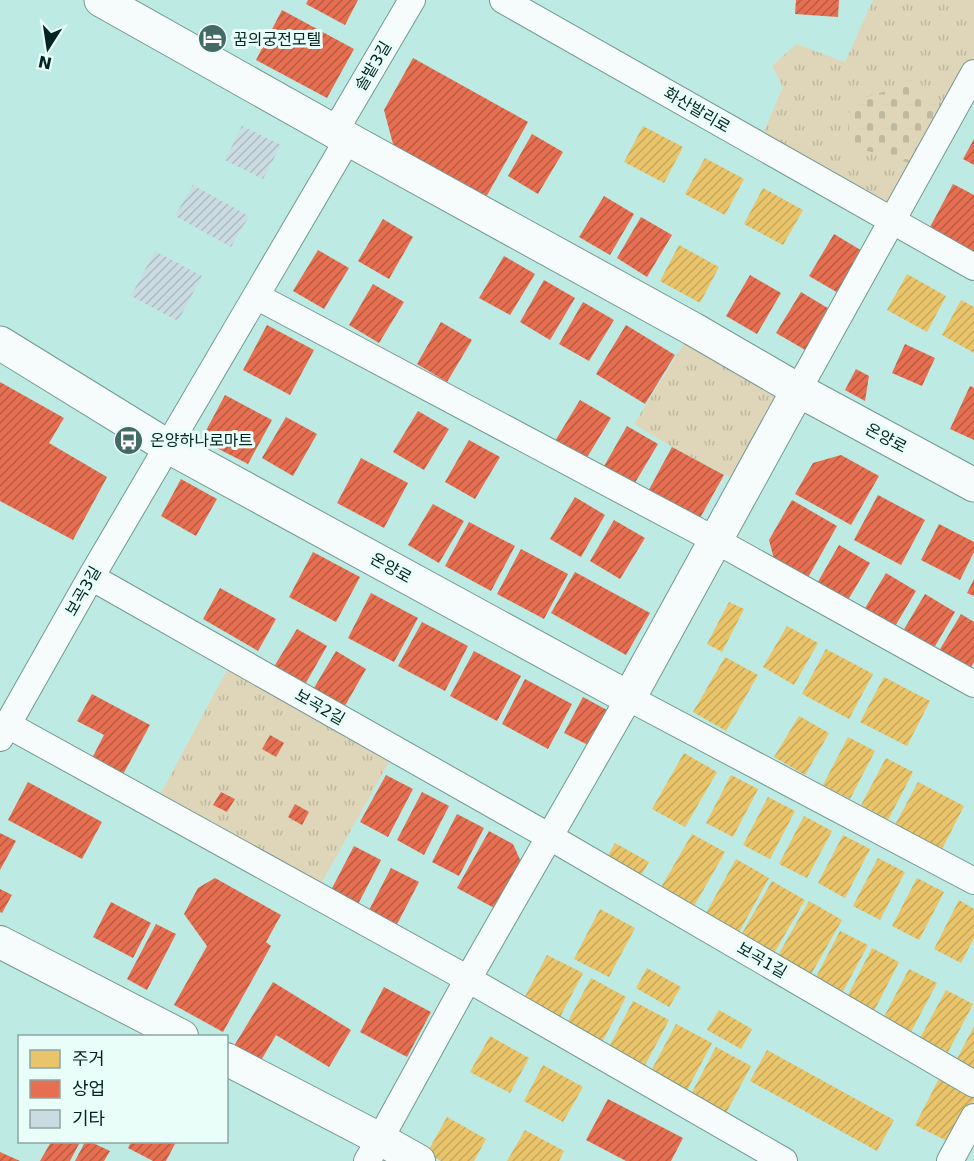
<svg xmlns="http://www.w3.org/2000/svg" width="974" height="1161" viewBox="0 0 974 1161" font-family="'DejaVu Sans','Noto Sans KR',sans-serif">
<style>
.grass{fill:url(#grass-tufts)}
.cemetery{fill:url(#cemetery-stones)}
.homes{fill:url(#homes-hatch)}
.shops{fill:url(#shops-hatch)}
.building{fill:url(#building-hatch)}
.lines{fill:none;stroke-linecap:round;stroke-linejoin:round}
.minor-casing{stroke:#739993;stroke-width:28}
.tertiary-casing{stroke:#739993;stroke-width:34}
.secondary-casing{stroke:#739993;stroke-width:35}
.minor{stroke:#f5fcfb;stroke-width:26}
.tertiary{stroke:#f5fcfb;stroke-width:32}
.secondary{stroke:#f5fcfb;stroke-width:33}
.labels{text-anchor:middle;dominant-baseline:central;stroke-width:6;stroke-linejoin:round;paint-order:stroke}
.poi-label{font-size:16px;fill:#012521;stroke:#e9fdf9;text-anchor:start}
.street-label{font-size:16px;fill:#012521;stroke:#e9fdf9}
</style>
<defs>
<pattern id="grass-tufts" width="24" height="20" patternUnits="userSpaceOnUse" patternTransform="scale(1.5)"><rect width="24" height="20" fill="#dfd6b9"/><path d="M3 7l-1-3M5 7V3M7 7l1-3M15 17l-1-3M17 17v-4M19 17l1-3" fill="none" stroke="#beb89f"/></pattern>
<pattern id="cemetery-stones" width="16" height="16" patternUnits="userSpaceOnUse" patternTransform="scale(1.5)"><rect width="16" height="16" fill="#dfd6b9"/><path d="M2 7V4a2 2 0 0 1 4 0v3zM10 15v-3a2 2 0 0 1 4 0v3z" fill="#beb89f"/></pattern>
<pattern id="homes-hatch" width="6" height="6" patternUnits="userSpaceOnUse" patternTransform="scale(1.5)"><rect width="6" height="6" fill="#e9c46a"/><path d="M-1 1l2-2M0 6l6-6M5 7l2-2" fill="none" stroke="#c6a85c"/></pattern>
<pattern id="shops-hatch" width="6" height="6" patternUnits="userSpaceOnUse" patternTransform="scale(1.5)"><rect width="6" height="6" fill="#e76f51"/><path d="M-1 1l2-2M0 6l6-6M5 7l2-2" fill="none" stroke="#b95b43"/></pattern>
<pattern id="building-hatch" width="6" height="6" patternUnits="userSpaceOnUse" patternTransform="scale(1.5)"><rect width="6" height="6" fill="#cbdbe2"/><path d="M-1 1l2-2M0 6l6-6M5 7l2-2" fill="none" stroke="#adbcc2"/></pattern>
</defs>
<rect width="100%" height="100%" fill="#bdeae2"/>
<path class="grass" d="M873,0H974V59L889,212L761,138L783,87L772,66L796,44L845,62Z
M693,329L798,390L745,485L672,447L634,424Z
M234,657L396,749L315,895L154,806Z"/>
<path class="cemetery" d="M909,85L944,105L913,164L847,145L850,101Z"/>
<path class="homes" d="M643,126L683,147L664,183L624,162Z
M705,158L744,179L725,215L685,194Z
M763,188L803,210L783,245L744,224Z
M679,245L719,267L700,303L660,281Z
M907,274L946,296L927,332L887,310Z
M961,300L974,307V353L942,335Z
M729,602L744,609L722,652L707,644Z
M787,626L818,643L794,685L763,667Z
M826,649L873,674L849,719L802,694Z
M725,657L758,675L726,731L693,712Z
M884,677L930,701L907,746L860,722Z
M799,716L829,733L805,775L774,757Z
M848,737L875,751L850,799L823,785Z
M684,753L717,772L685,827L652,809Z
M886,758L913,772L888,820L861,805Z
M731,775L758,789L733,837L706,823Z
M918,782L964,806L941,851L894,827Z
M768,797L795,811L770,859L743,845Z
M804,816L832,831L807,878L779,864Z
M692,834L725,852L693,908L660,889Z
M843,835L870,849L845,898L818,883Z
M615,843L649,862L637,882L604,863Z
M878,858L905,872L880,920L853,906Z
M736,859L769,878L738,934L705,915Z
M917,878L944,892L919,940L892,926Z
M772,881L805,900L773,955L740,937Z
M959,900L974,909V938L961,963L934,949Z
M809,901L842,920L810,976L777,957Z
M600,909L635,928L609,977L574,959Z
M840,931L868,945L842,993L815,979Z
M872,948L899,962L874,1011L847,997Z
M547,955L583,973L557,1023L521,1004Z
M647,968L681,987L669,1007L636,988Z
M909,969L937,983L911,1032L884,1017Z
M591,978L626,997L600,1046L565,1027Z
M946,990L973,1004L948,1052L920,1038Z
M633,1001L669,1020L643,1069L607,1051Z
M719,1010L752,1029L741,1049L707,1030Z
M676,1024L712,1043L686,1092L650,1073Z
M974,1026V1068L957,1059Z
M490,1036L529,1058L510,1093L470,1072Z
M716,1047L751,1066L725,1115L690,1096Z
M767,1050L894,1120L877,1151L750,1081Z
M543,1065L583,1087L563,1122L524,1101Z
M941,1075L974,1092V1100L951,1143L915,1125Z
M447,1117L486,1139L474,1161H441L427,1153Z
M525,1130L564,1151L559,1161H507Z"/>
<path class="shops" d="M308,0H358L345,25L306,4Z
M796,0H839L838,17L795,14Z
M282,10L354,49L327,98L256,60Z
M413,58L528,122L485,199L394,148L384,110Z
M532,134L563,152L538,194L508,176Z
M974,139V165L963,159Z
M953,184L974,195V252L929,229Z
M604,196L634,214L610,255L579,237Z
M641,217L672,235L647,277L617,258Z
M383,219L413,237L389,279L358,261Z
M834,234L864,252L840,294L809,276Z
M318,250L349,268L324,309L293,291Z
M504,256L535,274L510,315L479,298Z
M750,275L781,293L757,334L726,316Z
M544,280L575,298L550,340L520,322Z
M373,284L404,302L379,343L349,325Z
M801,292L831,310L807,351L776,333Z
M583,302L614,320L589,361L559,344Z
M441,322L472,340L447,382L417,364Z
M267,325L314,350L290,395L243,370Z
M626,325L675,355L645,404L596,374Z
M905,344L935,358L922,386L892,373Z
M856,369L869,376L865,401L845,390Z
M0,382L64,418L49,443L107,477L73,540L0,501Z
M970,386L974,388V440L950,429Z
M225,395L272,420L248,464L201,440Z
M580,400L611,418L586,459L555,441Z
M418,411L449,429L424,470L393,452Z
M286,417L317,434L293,476L262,458Z
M627,426L658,444L633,486L603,468Z
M469,440L500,457L475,499L445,482Z
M672,447L724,475L696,525L645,497Z
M841,455L879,476L851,525L795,494L813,463Z
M361,458L408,483L384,528L337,503Z
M181,479L217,499L196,536L161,516Z
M878,495L925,520L901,565L854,540Z
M575,497L605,515L581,557L550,539Z
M792,500L837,526L806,581L775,563L769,540Z
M433,504L464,521L439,563L408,545Z
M614,520L645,538L620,579L590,561Z
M469,522L515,546L491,591L445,566Z
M939,524L974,542V552L960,580L921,560Z
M839,545L870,563L845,605L815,587Z
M521,549L568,574L544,619L497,594Z
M313,552L360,577L336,622L289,597Z
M575,572L650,613L626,655L551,613Z
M886,573L916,591L891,633L861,615Z
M974,579V596L967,593Z
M220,588L276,619L258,651L203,619Z
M371,593L418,618L394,662L348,638Z
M925,594L955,612L931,653L900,636Z
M961,614L974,622V662L967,674L936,656Z
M422,622L468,646L445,691L398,666Z
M297,629L327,646L303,688L272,670Z
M336,651L366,669L342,711L311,693Z
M474,651L521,676L497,721L450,696Z
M525,679L572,704L548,749L502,724Z
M92,694L150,725L121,778L90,762L104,735L77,721Z
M583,697L607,710L588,745L564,733Z
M270,735L284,743L276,757L262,749Z
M386,775L413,789L388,837L360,822Z
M28,782L102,822L82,859L8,820Z
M221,792L235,799L227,812L213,805Z
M422,792L449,806L424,855L397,840Z
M295,804L309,812L302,825L288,817Z
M457,814L484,828L459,876L432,862Z
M489,831L513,844L522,864L498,910L457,888Z
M0,833L16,841L0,870Z
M354,846L381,860L356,908L329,894Z
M391,868L419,882L394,930L366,916Z
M215,878L281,915L266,942L271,946L223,1032L174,1005L207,946L184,914L198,888Z
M0,889L12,895L2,913L0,912Z
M111,902L151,923L133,958L93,937Z
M156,924L176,934L147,990L127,979Z
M273,982L351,1030L329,1067L276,1035L260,1062L234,1046Z
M384,987L431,1012L407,1057L360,1032Z
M608,1099L683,1138L671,1161H626L586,1140Z
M51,1142H80L70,1161H40Z
M85,1142H91L110,1151L104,1161H75Z
M131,1142H176L166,1161H153L128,1148Z
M0,1152L20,1161H0Z"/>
<path class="building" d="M242,126L281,145L263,179L225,160Z
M193,185L249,216L231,247L175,216Z
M155,251L202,276L178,321L131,296Z"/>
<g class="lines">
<defs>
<path id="minor" d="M503,0L974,267
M335,131L412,0
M256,296L715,540L974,684
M798,390L974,73
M91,577L550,837L974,1084
M8,725L468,979L784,1161
M0,738L91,577L348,139
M367,1161L380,1139L468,979L629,698L974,881
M950,1161L974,1117"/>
<path id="tertiary" d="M0,942L182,1036
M226,1059L380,1139L419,1161"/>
<path id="secondary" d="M101,0L348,139L693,329L798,390L974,485
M0,343L167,446L629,698L798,390"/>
</defs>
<use href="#minor" class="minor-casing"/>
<use href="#tertiary" class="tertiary-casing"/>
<use href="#secondary" class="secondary-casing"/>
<use href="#minor" class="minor"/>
<use href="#tertiary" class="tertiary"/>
<use href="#secondary" class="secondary"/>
</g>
<defs>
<symbol id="hotel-disc" viewBox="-11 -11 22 22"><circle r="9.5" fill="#436a65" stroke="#e9fdf9"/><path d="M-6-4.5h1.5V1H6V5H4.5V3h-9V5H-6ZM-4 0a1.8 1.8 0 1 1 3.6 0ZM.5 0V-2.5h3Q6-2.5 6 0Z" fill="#fff"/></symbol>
<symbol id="bus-disc" viewBox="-11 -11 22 22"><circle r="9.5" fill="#436a65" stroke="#e9fdf9"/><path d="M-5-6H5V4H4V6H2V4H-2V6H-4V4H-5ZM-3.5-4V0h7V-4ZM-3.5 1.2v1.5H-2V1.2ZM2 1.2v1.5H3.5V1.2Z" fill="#fff"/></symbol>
</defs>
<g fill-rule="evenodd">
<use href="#hotel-disc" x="196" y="22" width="33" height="33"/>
<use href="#bus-disc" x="112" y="424" width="33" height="33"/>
</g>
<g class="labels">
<g class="poi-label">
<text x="233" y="39">꿈의궁전모텔</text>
<text x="150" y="440">온양하나로마트</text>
</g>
<g class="street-label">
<text transform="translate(373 66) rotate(-59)">솔밭3길</text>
<text transform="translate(697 110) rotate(30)">화산발리로</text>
<text transform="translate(886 438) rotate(28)">온양로</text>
<text transform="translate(391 568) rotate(29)">온양로</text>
<text transform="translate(83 591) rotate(-60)">보곡3길</text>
<text transform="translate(320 707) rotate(30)">보곡2길</text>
<text transform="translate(762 960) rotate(30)">보곡1길</text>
</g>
</g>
<rect x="18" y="1035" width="210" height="108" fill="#e9fdf9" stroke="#8ca7a3" stroke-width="1.5"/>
<rect x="30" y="1050" width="30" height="18" fill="#e9c46a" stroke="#8ca7a3" stroke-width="1.5"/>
<text x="72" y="1065" font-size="18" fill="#012521">주거</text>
<rect x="30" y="1080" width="30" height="18" fill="#e76f51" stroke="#8ca7a3" stroke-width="1.5"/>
<text x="72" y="1095" font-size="18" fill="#012521">상업</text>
<rect x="30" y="1110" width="30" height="18" fill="#cbdbe2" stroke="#8ca7a3" stroke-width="1.5"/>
<text x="72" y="1125" font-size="18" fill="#012521">기타</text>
<g transform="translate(48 48) rotate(192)" stroke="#e9fdf9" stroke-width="4.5" paint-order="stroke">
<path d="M0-4.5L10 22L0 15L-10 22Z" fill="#012521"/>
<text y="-9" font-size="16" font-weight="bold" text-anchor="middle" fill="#012521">N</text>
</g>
</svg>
